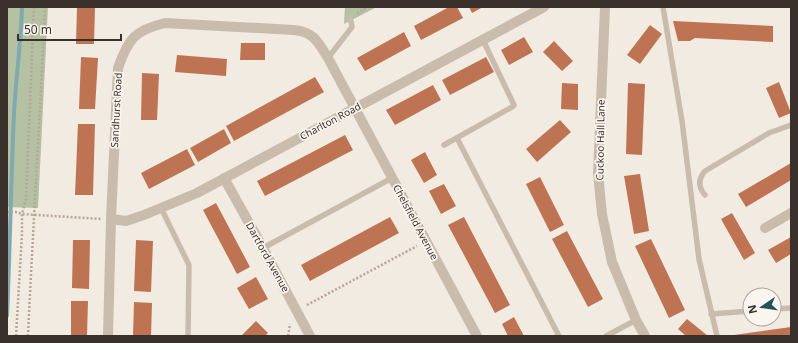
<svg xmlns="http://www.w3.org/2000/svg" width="798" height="343" viewBox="0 0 798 343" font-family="'Noto Sans',sans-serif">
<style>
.green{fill:#b4c1a2}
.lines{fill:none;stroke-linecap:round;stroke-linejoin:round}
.stream{stroke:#82a9ad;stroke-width:4}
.building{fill:#be7353}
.path{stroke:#b6a698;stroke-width:2.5;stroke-dasharray:2 2;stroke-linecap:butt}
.lane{stroke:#cabcad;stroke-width:5.5}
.street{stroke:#cabcad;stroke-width:10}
.labels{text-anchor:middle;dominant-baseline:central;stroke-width:3.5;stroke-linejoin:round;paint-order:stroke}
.street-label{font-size:10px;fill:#39302b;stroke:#faf5ee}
</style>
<rect width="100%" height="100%" fill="#f2ebe1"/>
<path class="green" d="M7,7H48L38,208L7,207Z
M345,7H377L344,24Z"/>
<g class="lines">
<path class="stream" d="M7,316C10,248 11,180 14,113C16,77 21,42 22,7"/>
</g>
<path class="building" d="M77,7H95L94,44H76Z
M449,7H457L463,18L421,40L414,26Z
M469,7H483L472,13Z
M673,21L773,26V42L695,38L690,41H678Z
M650,25L662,34L640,64L627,55Z
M404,32L411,46L365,71L357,58Z
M524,37L533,52L509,65L501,50Z
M554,41L573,61L562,71L543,52Z
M241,43H265V60H240Z
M177,55L227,59L226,76L175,72Z
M81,57L98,58L95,109H79Z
M486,57L494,72L450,95L442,80Z
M142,73L159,74L157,120H141Z
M315,77L324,92L234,141L226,126Z
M779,82L791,113L779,118L766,88Z
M562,83L578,84V110L561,109Z
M628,83L645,84L642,155L626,154Z
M433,85L441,100L395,125L386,110Z
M560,120L571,132L537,162L526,149Z
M78,124H95L93,195H75Z
M224,129L231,143L198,162L190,148Z
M345,135L353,150L265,196L257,181Z
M187,149L195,165L149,189L141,173Z
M425,152L437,175L424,183L411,160Z
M791,163V180L746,207L738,194Z
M640,174L649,231L634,234L624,176Z
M540,177L564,225L550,232L526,184Z
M444,184L456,206L441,214L429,191Z
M216,203L250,267L237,274L203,210Z
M732,213L755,253L744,260L721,219Z
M390,217L399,233L310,281L301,265Z
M464,217L510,305L495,313L448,225Z
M567,231L603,299L588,307L552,239Z
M791,237V254L776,263L768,250Z
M651,239L685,310L669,318L635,246Z
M73,240H90L89,289L72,288Z
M136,240L153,241L151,292L134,291Z
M256,277L268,299L249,309L237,288Z
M71,301H88L87,336H71Z
M134,302L152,303L151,336H133Z
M514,317L524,336H508L502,324Z
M687,319L708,336H686L678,329Z
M256,321L268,333L265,336H241Z
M791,327V336H734V335Z"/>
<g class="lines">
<path class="path" d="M357,13L368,7
M7,212H16L22,214L101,219
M307,305L417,246
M16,336L22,234V214L26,199L34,7
M28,336C33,226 40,117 45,7
M288,336L290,324"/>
<path class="lane" d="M663,7L682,121L699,259L717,336
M328,58L352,27L350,17
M457,138L559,336
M444,145L512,107L514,105L483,40
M705,195C698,187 698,179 705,171L769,133L791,125
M161,208L189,265L188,336
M263,248L392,178
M774,309L791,308
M711,314L750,311
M606,336L636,320"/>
<path class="street" d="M605,7L598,173L602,214L612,262L636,320L645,336
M224,178L263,248L310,336
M111,219L126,221L144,215L197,193L544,7
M765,228L791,213
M108,336L111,219L118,68C128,39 135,30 165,23L294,30C314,32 318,42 328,58L477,336"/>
</g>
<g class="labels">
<g class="street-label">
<text transform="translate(116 110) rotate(-87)">Sandhurst Road</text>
<text transform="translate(330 121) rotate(-28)">Charlton Road</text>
<text transform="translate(600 140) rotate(-89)">Cuckoo Hall Lane</text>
<text transform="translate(416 222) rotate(62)">Chelsfield Avenue</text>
<text transform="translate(268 257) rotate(61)">Dartford Avenue</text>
</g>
</g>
<rect width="798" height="343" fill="none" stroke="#39302b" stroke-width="16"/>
<g transform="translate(762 307) rotate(257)"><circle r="19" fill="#faf5ee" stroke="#ada6a0"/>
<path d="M0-3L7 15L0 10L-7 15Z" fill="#235258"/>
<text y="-6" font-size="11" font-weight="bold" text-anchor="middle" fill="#39302b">N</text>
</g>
<path d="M18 34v6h103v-6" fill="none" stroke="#39302b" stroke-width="2"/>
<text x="24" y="34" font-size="12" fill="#39302b" stroke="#faf5ee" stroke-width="3" paint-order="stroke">50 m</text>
</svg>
